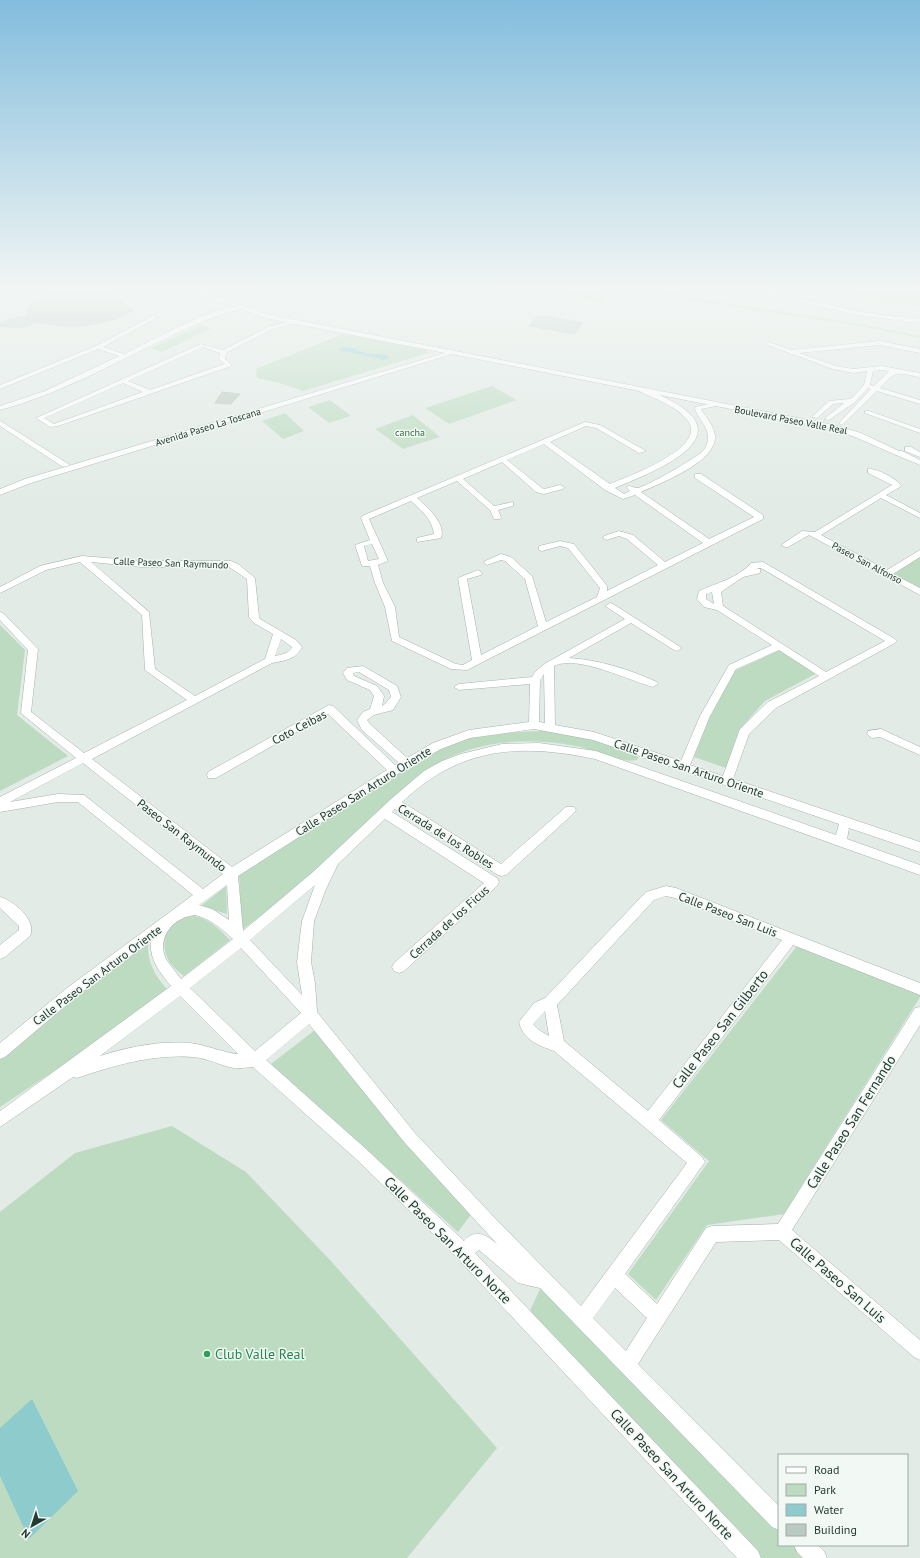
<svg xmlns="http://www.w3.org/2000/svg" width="920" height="1558" viewBox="0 0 920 1558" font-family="'PT Sans',sans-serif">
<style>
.green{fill:#bcdbc0}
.water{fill:#8dcbcd}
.building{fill:#bac9c1;stroke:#b5c4bc}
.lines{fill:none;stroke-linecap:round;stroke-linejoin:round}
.minor-casing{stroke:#a5b3ac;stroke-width:1}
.tertiary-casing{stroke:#a5b3ac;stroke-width:1}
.secondary-casing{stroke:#a1b6ac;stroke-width:1}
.minor{fill:#fff;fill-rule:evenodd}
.tertiary{fill:#fff;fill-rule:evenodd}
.secondary{fill:#fff;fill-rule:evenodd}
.leisure-dot{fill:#2e9e5b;stroke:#f2f8f4;stroke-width:1.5}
.labels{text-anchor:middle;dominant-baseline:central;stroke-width:3;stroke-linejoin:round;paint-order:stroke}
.far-street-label{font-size:10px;fill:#233b31;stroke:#f2f8f4}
.far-park-label{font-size:10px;fill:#306f40;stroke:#f2f8f4}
.street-label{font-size:12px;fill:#233b31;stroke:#f2f8f4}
.near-street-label{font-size:14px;fill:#233b31;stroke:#f2f8f4}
.near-leisure-label{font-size:14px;fill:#27864d;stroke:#f2f8f4;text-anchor:start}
</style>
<rect width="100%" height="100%" fill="#e2ebe6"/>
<path class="green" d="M568,291H588L607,295L599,303L563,295Z
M630,291H683L679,296L861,324L920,336V338L861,326Z
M826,291H920V306L880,303L865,298Z
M202,325L212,328L162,352L151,348Z
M343,334L427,350L428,353L303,391L276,382L257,378L256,369Z
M492,386L517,400L449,424L425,408Z
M330,400L351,416L329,423L308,407Z
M285,413L304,431L283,439L262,421Z
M413,415L440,437L403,449L375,429Z
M920,556V589L892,574Z
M0,625L25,650L17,715L68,756L0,791Z
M779,650L817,673L765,701L739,730L726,768L694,757L708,721L734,671Z
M543,731L590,738L637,754L638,759C628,766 589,748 576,746C519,735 460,742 414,779L300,885L242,930L239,875L390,779L443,748L465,739L494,733Z
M226,886L227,914L201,906Z
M194,916C210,919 219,929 230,940L184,976C179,972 174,968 170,963C162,951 162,932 173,922C179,917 187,917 194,916Z
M148,942C147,962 154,974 167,989L114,1031L0,1107V1059L72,1000Z
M797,946L920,995V997L784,1214L707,1225L656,1300L628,1274L709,1161L661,1120Z
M315,1030L472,1213L458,1232L271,1064Z
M172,1126L246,1172L330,1260L497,1448L407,1558H0V1212L75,1153Z
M541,1287L779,1532V1545H792L804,1558H755L527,1317Z"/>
<path class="water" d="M342,347C353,346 360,352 371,354C377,354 384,353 390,357L385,360L338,350Z
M32,1399L78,1491L29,1539L0,1476V1428Z"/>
<path class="building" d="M53,291H109L134,310L117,319L84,326H61L35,322L29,326L18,328L0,326V324L9,319L28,316L27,310L33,302Z
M538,316L550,317L583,323L574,334L529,326Z
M222,392L240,394L231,404L215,403Z"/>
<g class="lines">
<defs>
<path id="minor" d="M739,291C779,291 817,303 856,311C877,315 899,317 920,319V323L858,315L792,300Z
M240,306L242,309C214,315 188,328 163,340C110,365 57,395 0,410V406L45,391L119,356L98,349L0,389V385L96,346L153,316L158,317L103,347L124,354C155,339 207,309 240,306Z
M294,320L297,322L296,323L272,329L226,353L225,359L231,364V366L58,426L50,427L36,418L201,344L223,350L268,327ZM203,347L220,353L219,359L225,364L150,390L128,381ZM123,383L143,392L54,424L44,418Z
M880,341L920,349V353L880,345L799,353L836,366L853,369L881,366L920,373V377C896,373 897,369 880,388L920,400V404L877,391L842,425L839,423L840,422L871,389L868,388L855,402L829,420L824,419L844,403L833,404L817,418L812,417L829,401L850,399L854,396L864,385L867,371L853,373L833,369L765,344L768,342L791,350ZM881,370L889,371L874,386L870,385L873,371Z
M641,388C657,393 678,402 690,414C724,448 637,478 615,488L624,494L630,491L627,488L628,486C632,486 634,488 637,488C645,488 695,458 702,452C706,448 708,443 708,438C708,424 695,416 695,407L714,403L717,405L716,406L701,409C706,418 714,425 715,436C717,462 661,483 641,492L709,539L754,517L695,478V474H701L763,515V519L467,670L451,669L392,641L385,607L375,583L370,566H362L355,545L370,540L361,518L362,516L585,422L600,425L646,451L639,453L596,428L586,426L550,442L610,484C627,477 708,448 688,421C677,406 655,399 639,391L638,390ZM544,444L605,490L623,499L635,495L703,543L665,562L633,535L619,531L604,536L603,538L607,540L619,536L627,539L658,565L607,591V586L574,544L560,541L539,546V550L542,551L560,546L568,548L600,588L597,597L546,622L532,576L511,557L501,554L483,562L487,565L501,560L505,561L525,579L538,626L481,655L467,579L481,575L482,573L478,570L458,578L472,660L463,665L456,664L399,637L395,607L383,583L378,565L388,561L369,519L411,501C422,511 432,519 434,534L417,538V542L441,538C446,523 427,507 417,498L457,481L490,510L494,519H500L501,517L498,510L513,506V502L494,506L463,479L502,462L536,492L544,494L563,489L564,487L560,485L544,489L542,488L507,460ZM372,544L379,559L368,561L364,546Z
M865,411H869L920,429V433L865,413Z
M0,421L2,422L70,465L63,467L0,426Z
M905,447H911L920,452V457L905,451Z
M896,451H902L920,460V465L896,455Z
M868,469C877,468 895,478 901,485L900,487L886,495L920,513V518L881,498L821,535L887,570L920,550V557L893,574L920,588V595L809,535L788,547H785L781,545L802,531L815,532L892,485L868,473Z
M82,556L142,561H231L238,564L255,578L259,617L260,619L296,640L302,647C297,659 284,661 272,663L92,759L232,867L387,770L328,714L216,778H208L207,775L208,772L329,705L333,706L395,765L398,762L362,730L357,720L363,712L370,709L374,696L370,690L347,680L343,673L347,668L363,666L397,686L401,697L393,710L374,715L367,720L370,724L407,758L433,743L469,730L529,722L530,684L459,690L454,687L459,684L532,677L535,672L546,663L625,619L605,606L610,603L613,604L682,648L677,651L674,650L631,623L569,658C600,660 628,669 657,682L658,684L653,687C630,681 576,654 554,666L555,725L594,732L681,761L700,716L729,665L772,645L717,610L704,607L697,599L699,591C716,583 739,578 751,563L763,562L895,639L897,641L895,643L776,708L749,734L733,779L920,842V852L849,828L847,839L920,865V875L595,759C519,743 460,747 402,802L501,864L566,807H574L576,810L574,813L506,875L502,876L498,875L395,809L392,812L497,878L499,882L497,886L404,971L399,973L394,971L392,967L394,963L484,883L385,819L338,864L326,889L314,921L311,962L315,983L317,1012L415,1133L491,1214L581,1306L687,1163L554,1051C538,1045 523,1040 519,1022L534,1003L545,998L646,892L666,886L676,888L920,983V995L793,945L659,1120L702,1157L705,1162L625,1274L657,1304L706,1228L712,1226L778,1224L915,1008L920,1007V1025L792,1230L920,1340V1360L914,1357L779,1240L716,1242L638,1364L779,1506V1530L772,1527L540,1288L518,1283L479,1250L475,1253L758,1551L761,1558H737L445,1245L356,1159L253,1067C247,1067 240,1069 234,1068C221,1066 208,1058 193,1057C153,1054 115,1065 77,1078L73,1077L0,1127V1111L171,986C160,973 149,959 151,941L77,996L5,1057L0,1059V1043L67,988L193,895L78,802H58L0,812V797L76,758L21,713L28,650L0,620V612L3,613L38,649L31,712L84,753L187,700L145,670L142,615L80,562L46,570L0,593V587L40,566ZM91,562L142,567H229L247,579L249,617L254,623L273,634L265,659L195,696L155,669L149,612ZM756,568H761L885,641L826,672L723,606L721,592L743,577L760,573V569ZM712,592L714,604L706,599V594ZM281,639L292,647C290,653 281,655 275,656ZM779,650L819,676L768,702L740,729L723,776L690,765L710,716L736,669ZM359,672L389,690L391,697L385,704L382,706L384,696L377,686L354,676L353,673ZM544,674L545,723L539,722L540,680ZM534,729L593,740L839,824L836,835L596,751L539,743L502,744L461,754L442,761L424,771L390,800L313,872L243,931L238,876L410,766L441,749L470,738ZM83,763L223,874L203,889L84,795L58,794L10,802ZM227,885L229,920L212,909L199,905ZM315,885L302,921L297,962L302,995L250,940ZM666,896L675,898L782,940L648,1111L564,1041L557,1005L654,900ZM195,915C211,919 221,928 233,939L181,979C176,972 170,966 166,959C156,937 174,917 195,915ZM241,948L301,1013L255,1051L190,988ZM180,996L238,1054C229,1054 208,1046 196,1044C167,1039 127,1047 100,1056ZM545,1011L549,1036L539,1030L533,1024ZM309,1024L405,1143L497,1244C486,1235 475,1228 464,1241L366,1149L266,1060ZM615,1288L647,1318L626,1351L593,1318Z
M881,729L920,747V755L880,737L872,738L867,734L868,731Z
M0,897C14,901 37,920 30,936L5,957L0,959V945L19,930V926L0,908Z
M794,1545H818L824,1551L827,1558H803L797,1552Z"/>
<path id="tertiary" d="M192,291H202L266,314L834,425L861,433L903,453L896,455L855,437L832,429L452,354L31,483L0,495V489L25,479L445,353L265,318Z"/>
<path id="secondary" d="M2,291H11L0,296Z"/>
</defs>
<use href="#minor" class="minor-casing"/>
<use href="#tertiary" class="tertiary-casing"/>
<use href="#secondary" class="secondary-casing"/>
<use href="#minor" class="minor"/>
<use href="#tertiary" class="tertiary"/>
<use href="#secondary" class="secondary"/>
</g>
<linearGradient id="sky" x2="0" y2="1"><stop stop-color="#83bddd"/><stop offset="0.57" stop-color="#f2f6f4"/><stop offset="1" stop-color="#f2f6f4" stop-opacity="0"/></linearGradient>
<rect width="920" height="509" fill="url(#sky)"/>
<circle class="leisure-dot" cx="207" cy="1354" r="4"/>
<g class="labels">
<g class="far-street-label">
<text transform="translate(791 420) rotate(11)">Boulevard Paseo Valle Real</text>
<text transform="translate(208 427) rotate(-17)">Avenida Paseo La Toscana</text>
<text transform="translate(171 563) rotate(2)">Calle Paseo San Raymundo</text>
<text transform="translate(867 563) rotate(28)">Paseo San Alfonso</text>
</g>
<g class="far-park-label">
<text x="410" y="432">cancha</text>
</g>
<g class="street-label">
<text transform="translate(299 727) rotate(-28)">Coto Ceibas</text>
<text transform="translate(689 768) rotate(19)">Calle Paseo San Arturo Oriente</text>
<text transform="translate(363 791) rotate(-32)">Calle Paseo San Arturo Oriente</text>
<text transform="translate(182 835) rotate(38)">Paseo San Raymundo</text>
<text transform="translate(446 836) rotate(32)">Cerrada de los Robles</text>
<text transform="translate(728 914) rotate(21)">Calle Paseo San Luis</text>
<text transform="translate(449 922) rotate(-42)">Cerrada de los Ficus</text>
<text transform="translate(97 975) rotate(-37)">Calle Paseo San Arturo Oriente</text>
</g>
<g class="near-street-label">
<text transform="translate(720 1029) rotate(-52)">Calle Paseo San Gilberto</text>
<text transform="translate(851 1122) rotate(-58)">Calle Paseo San Fernando</text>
<text transform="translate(448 1240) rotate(45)">Calle Paseo San Arturo Norte</text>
<text transform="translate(838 1280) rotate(41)">Calle Paseo San Luis</text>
<text transform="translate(672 1474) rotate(47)">Calle Paseo San Arturo Norte</text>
</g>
<g class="near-leisure-label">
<text x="215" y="1354">Club Valle Real</text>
</g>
</g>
<rect x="778" y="1454" width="130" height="92" fill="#f2f8f4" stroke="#9faca6"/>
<rect x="786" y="1467" width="20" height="6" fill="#ffffff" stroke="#9faca6"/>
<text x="814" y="1474" font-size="12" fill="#233b31">Road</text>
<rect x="786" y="1484" width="20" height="12" fill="#bcdbc0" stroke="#9faca6"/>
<text x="814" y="1494" font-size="12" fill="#233b31">Park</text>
<rect x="786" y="1504" width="20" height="12" fill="#8dcbcd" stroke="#9faca6"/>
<text x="814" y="1514" font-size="12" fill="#233b31">Water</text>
<rect x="786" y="1524" width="20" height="12" fill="#bac9c1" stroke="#9faca6"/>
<text x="814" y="1534" font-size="12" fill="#233b31">Building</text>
<g transform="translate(32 1526) rotate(219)" stroke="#f2f8f4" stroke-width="3" paint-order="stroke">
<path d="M0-3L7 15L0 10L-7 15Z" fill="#233b31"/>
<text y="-6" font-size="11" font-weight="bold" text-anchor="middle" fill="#233b31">N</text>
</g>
</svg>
